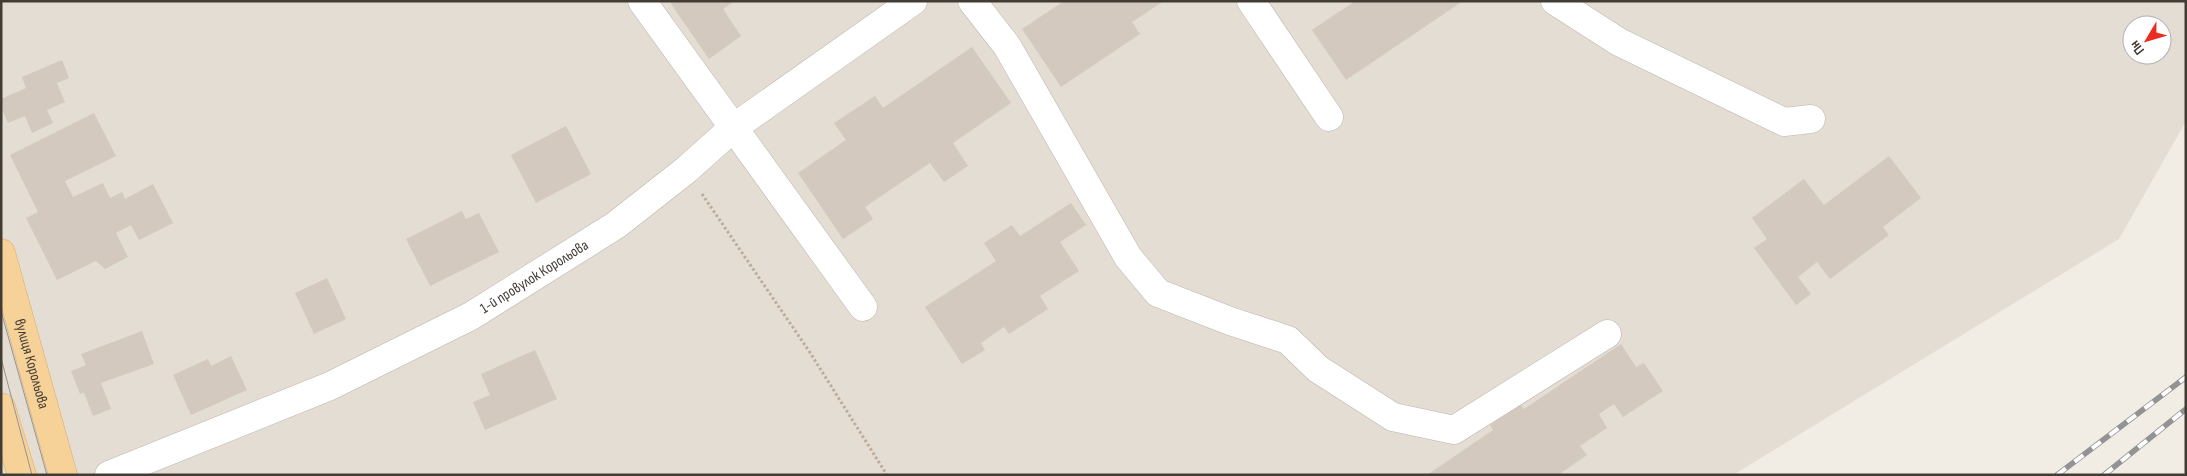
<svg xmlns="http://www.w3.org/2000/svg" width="2187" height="476" viewBox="0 0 2187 476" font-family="'Sofia Sans Condensed',sans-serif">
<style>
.residential{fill:#e4ddd3;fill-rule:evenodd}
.building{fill:#d4c9be}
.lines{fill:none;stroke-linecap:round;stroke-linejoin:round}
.minor-casing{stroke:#beb5ab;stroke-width:29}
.major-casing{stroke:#d9ac6a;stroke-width:29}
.path{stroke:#bcac9a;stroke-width:3;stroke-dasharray:2.5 2.5;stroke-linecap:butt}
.minor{stroke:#fff;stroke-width:28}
.major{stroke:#f6d298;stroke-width:28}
.tram{stroke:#939393;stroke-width:1}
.rail-casing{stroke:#939393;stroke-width:5.5}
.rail{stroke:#fff;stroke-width:4;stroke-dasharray:11;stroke-linecap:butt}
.labels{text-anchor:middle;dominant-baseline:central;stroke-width:5;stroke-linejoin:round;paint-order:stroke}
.street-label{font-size:15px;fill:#423c35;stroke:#fff}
</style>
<rect width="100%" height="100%" fill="#f1ece4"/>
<path class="residential" d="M1,1H2186V121L2119,239L1733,475H1ZM2132,25H2162V55H2132Z"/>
<path class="building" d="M669,1H735L723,9L741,36L709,59Z
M1064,1H1164L1132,22L1140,34L1061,87L1022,29Z
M1355,1H1463L1346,80L1312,30Z
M972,47L1011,103L953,143L968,166L944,182L930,163L865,207L873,219L843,239L798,173L846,140L834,123L875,96L883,108Z
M62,60L69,78L57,83L65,102L47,110L53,123L32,133L25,116L8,123L1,107V99L26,88L22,77Z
M94,113L116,156L65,181L73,197L103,183L110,198L122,192L125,199L153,184L173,223L139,240L131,225L116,233L128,257L105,269L96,261L57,280L26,218L38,212L10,155Z
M566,126L591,174L536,203L511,155Z
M1889,156L1921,198L1883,227L1889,235L1830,279L1817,262L1798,277L1811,294L1796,305L1754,248L1767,239L1752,218L1804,179L1824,205Z
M1071,203L1086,225L1060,242L1079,271L1040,296L1048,309L1009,334L1004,327L981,343L985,350L962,364L925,307L996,261L984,243L1012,225L1020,236Z
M462,211L466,219L479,213L499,252L430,286L406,239Z
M327,278L346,319L314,334L295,293Z
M142,331L154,364L101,383L111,409L93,416L84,393L80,394L71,371L86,365L81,354Z
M1621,344L1636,367L1644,363L1663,391L1623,417L1614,404L1599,414L1607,428L1580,446L1587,455L1558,475H1427L1493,430L1490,425L1521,405L1524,409Z
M535,350L557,399L485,430L473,402L490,395L481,374Z
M231,356L247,390L191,415L173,375L208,359L211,366Z"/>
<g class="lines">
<defs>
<g id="minor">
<path d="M642,1L863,307"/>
<path d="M972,1L1007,46L1128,257L1158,293L1230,321L1288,340L1318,369L1393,417L1454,430L1607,334"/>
<path d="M1251,1L1329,117"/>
<path d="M1555,1L1619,42L1784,122L1811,119"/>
<path id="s1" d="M109,475L330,386L471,316L616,225L686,170L733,128L913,1"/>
</g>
<g id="major">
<path id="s2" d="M1,253L63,475"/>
<path d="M1,407L22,475"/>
</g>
</defs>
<use href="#minor" class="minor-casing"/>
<use href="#major" class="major-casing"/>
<path class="path" d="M702,194L809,351L887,475"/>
<use href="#minor" class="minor"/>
<use href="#major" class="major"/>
<path class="tram" d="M1,311L47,475
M1,358L32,475"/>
<defs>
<path id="rail" d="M2057,475L2186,377
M2104,475L2186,409"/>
</defs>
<use href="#rail" class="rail-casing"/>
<use href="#rail" class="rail"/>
</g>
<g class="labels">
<g class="street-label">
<text stroke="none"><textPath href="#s1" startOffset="470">1-й провулок Корольова</textPath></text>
<text stroke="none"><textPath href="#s2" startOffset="115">вулиця Корольова</textPath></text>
</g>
</g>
<rect width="2187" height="476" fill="none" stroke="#423c35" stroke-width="5"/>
<g transform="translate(2147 40) rotate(232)"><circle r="24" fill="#ffffff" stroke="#b3b1ae"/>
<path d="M0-4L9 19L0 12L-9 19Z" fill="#e92d23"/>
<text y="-8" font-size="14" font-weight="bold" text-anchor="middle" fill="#423c35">Пн</text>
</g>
</svg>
